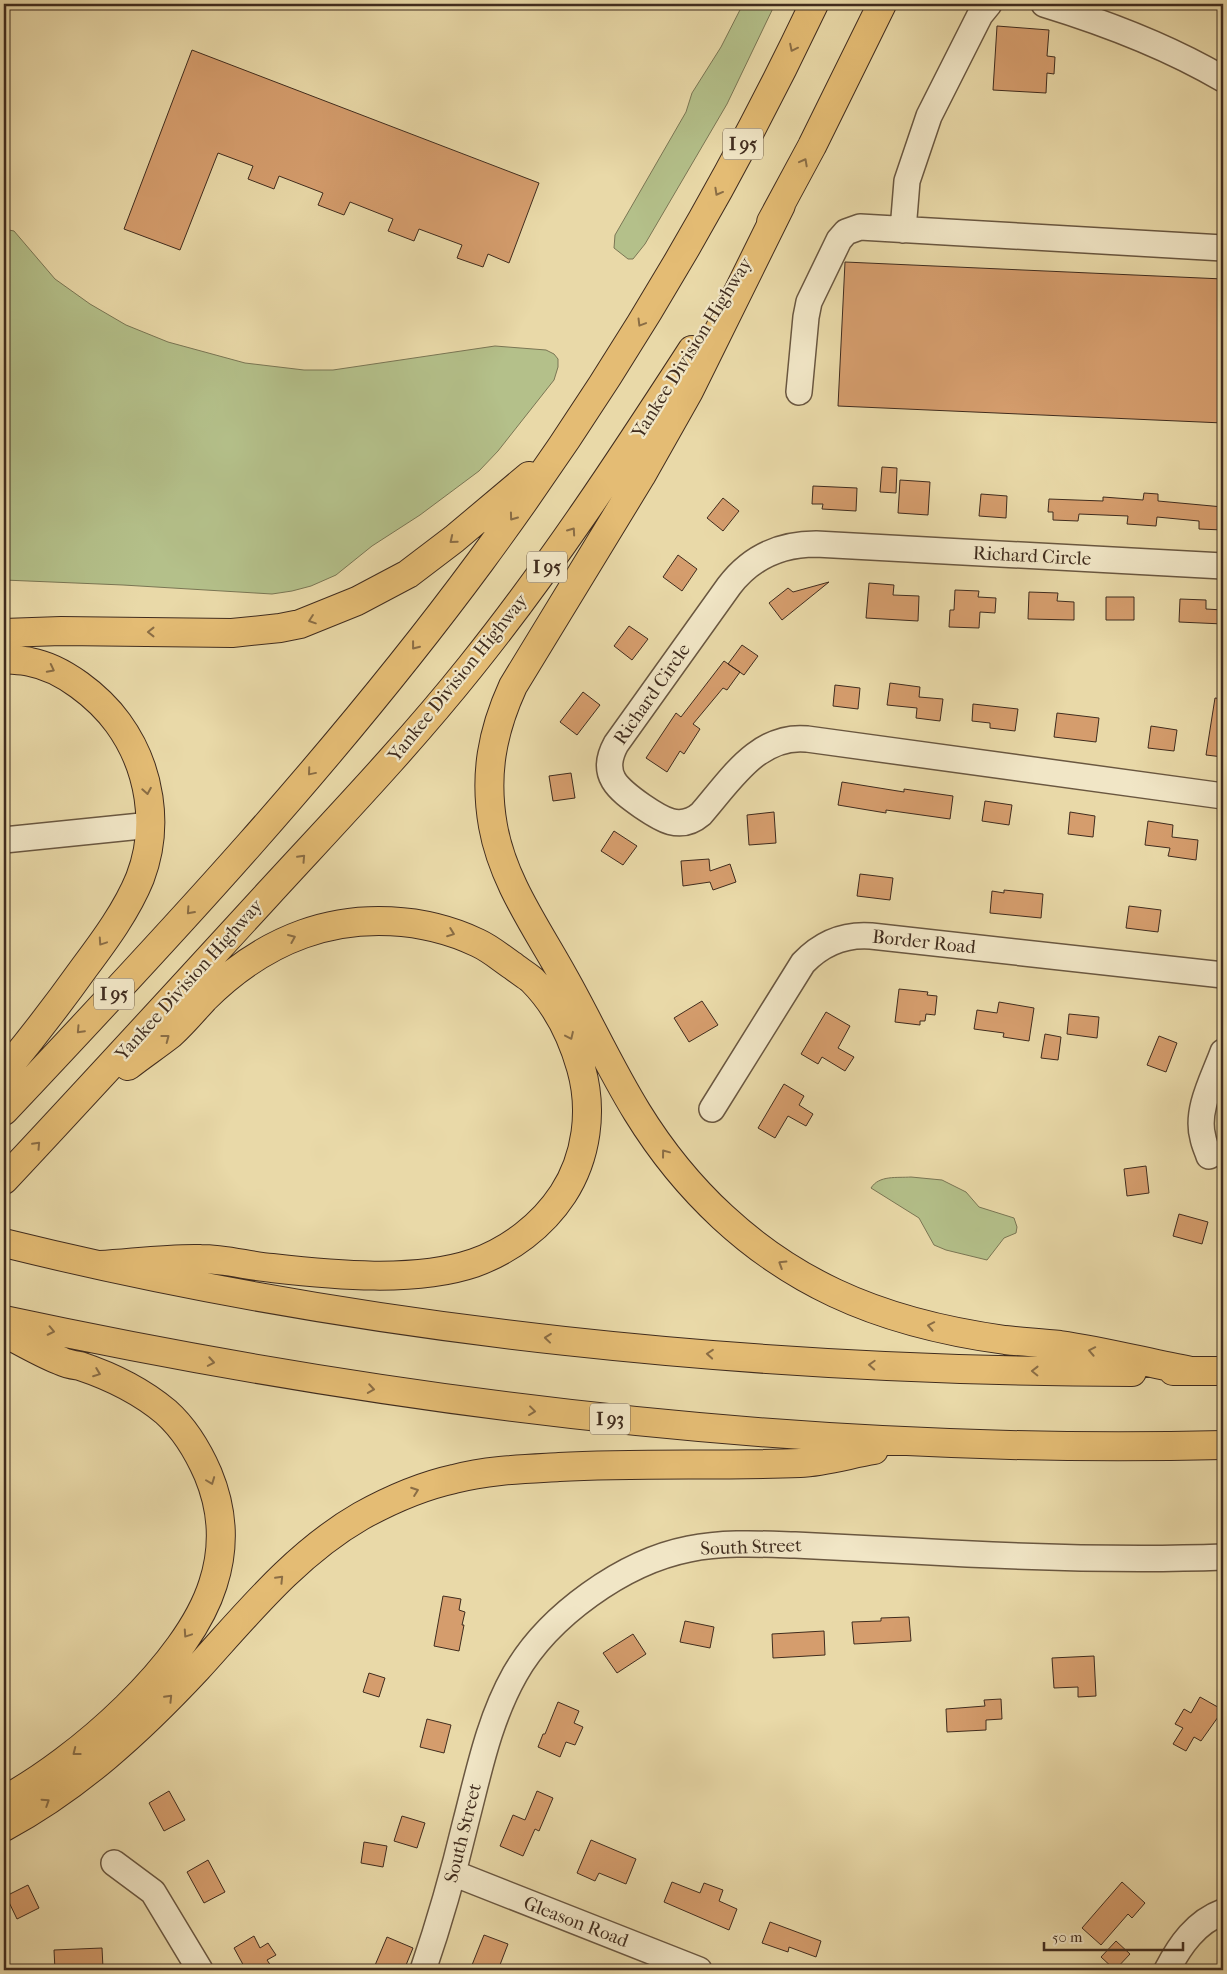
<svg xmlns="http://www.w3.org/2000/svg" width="1227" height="1974" viewBox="0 0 1227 1974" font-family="'IM FELL French Canon',serif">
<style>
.green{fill:#b4c08a;stroke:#7a7654}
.building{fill:#d59d6d;stroke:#402c1e}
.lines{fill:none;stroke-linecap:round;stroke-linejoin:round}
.minor-casing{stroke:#6a5740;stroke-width:28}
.highway-casing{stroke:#402c1e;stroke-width:30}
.minor{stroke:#f1e6c6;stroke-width:25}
.highway{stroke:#e4bc74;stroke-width:28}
.oneway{stroke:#8a6d45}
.labels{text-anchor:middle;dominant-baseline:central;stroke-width:4.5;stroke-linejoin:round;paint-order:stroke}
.shield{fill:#f1e6c6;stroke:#756450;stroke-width:1}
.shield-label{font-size:18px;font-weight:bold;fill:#402c1e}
.street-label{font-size:19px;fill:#402c1e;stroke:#f1e6c6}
</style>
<rect width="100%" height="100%" fill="#e9d9a8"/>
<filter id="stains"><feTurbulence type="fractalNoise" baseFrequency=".004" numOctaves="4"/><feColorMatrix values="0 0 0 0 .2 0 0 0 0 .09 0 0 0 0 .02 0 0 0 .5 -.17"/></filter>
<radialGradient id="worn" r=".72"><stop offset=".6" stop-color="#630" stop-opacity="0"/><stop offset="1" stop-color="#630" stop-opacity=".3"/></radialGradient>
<path class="green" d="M743,4H775L727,104L645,244L633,259H628L614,248L615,235L686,112L692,93L721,47Z
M4,229L14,231L55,279L90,304L126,325L168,342L245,363L304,370H333L495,346L546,350L554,354L558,359V367L554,380L498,451L479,471L420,515L372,546L336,575L311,586L292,591L272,594L123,585L4,580Z
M911,1177L942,1180L966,1192L979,1207L1014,1218L1017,1227L1016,1233L1004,1238L987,1260L946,1250L934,1245L919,1218L871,1188C879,1175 897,1178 911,1177Z"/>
<path class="building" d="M997,26L1049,30L1047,56L1055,57L1054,74L1047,73L1046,93L993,90Z
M192,50L539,183L509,263L488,254L483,267L457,258L462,245L419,229L414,241L388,231L393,219L350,202L344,215L318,205L323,193L279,176L274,189L248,179L253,166L218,153L180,250L124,229Z
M845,262L1223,279V423L838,406Z
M882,467L897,468L896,493L880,492Z
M900,480L930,482L928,515L898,513Z
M813,486L857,488L856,511L822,509L823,504H812Z
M1144,493L1158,494V501L1223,507V530L1199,529V521L1157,517L1156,526L1127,524L1128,516L1079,514L1078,521L1053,520V512H1048L1049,499L1103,501V497L1143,500Z
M981,494L1007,496L1006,518L979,516Z
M723,498L739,511L723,531L707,518Z
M678,555L697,569L682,591L663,577Z
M829,582L782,620L769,603L788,588L793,592Z
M869,583L894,585L893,595L919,596L918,621L866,618Z
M955,590L979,591L978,597L996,598L995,613L980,612L979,628L949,627L950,610H954Z
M1029,592L1058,593L1057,601L1074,602V620L1028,619Z
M1106,597H1134V620H1106Z
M1180,599L1206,600V609L1223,610V624L1179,622Z
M629,626L648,639L632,660L614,646Z
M742,645L758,656L744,675L728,664Z
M724,661L740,672L727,690L723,688L693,724L700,729L684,754L680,751L667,772L646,758L676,713L681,717Z
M890,683L920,687L919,697L943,699L940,721L916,718L917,708L887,705Z
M835,685L860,688L858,709L833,706Z
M583,692L600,705L577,735L560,722Z
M1215,698L1223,699V757L1206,755Z
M973,704L1018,709L1015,731L990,728V723L972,721Z
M1057,713L1099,718L1096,742L1054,737Z
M1151,726L1177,730L1174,751L1148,748Z
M571,773L575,798L553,801L549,776Z
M842,782L904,792V789L953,796L950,819L886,810V813L838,805Z
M985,801L1012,805L1009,825L982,821Z
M774,812L776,843L749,845L747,815Z
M1070,812L1095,816L1093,837L1068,834Z
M1148,821L1173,825L1172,837L1198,840L1196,860L1168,856L1170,848L1145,845Z
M614,831L637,846L623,865L601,851Z
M709,859L710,871L730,864L736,882L713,890L710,882L683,886L681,861Z
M860,874L893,878L890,900L857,896Z
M1004,890L1043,894L1041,918L990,913L992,891L1004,893Z
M1129,906L1161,910L1158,932L1126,928Z
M899,989L928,992L927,995L937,996L935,1015L926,1014L925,1021H920V1025L895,1022Z
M702,1001L718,1025L689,1042L674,1018Z
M999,1002L1034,1008L1029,1041L1003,1037L1004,1033L974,1029L977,1010L997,1013Z
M826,1012L850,1026L838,1048L854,1057L845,1071L822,1057L818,1064L801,1054Z
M1069,1014L1099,1017L1097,1038L1067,1034Z
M1045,1034L1061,1037L1058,1060L1041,1058Z
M1159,1036L1177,1043L1166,1072L1147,1065Z
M784,1084L804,1096L799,1105L813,1114L806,1126L788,1116L775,1138L758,1128Z
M1146,1166L1149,1193L1127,1196L1124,1169Z
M1179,1214L1208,1222L1202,1244L1173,1236Z
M443,1596L461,1599L459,1610L465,1612L462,1625H464L459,1651L434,1646Z
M909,1617L911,1641L854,1644L852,1622L881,1621V1618Z
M685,1621L714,1627L710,1648L680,1642Z
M824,1631L825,1655L773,1658L772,1634Z
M633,1634L646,1654L617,1673L603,1653Z
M1094,1656L1096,1696L1078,1697V1687L1054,1688L1052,1658Z
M369,1673L385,1678L379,1697L363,1692Z
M1200,1697L1223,1710L1201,1741L1194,1737L1186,1751L1173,1744L1183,1728L1175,1724L1184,1709L1191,1713Z
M1001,1699L1002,1719L986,1720V1730L947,1732L946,1709L985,1706L984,1700Z
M558,1702L579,1711L574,1723L583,1727L575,1745L566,1742L560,1757L538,1747L543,1734H545Z
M427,1719L451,1725L444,1753L420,1747Z
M169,1791L185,1820L164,1831L149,1803Z
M537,1791L553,1798L539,1831L535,1829L523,1856L500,1846L513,1815L525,1820Z
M402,1816L425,1823L417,1848L394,1841Z
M591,1840L636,1859L626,1884L599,1873L595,1881L577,1873Z
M364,1842L387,1846L383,1867L361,1863Z
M208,1860L225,1892L204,1903L187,1872Z
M672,1882L700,1893L704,1883L723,1890L719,1901L737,1909L729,1930L664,1902Z
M1122,1882L1145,1903L1132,1918L1128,1914L1101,1945L1082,1928Z
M28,1885L39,1908L17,1919L6,1896Z
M770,1922L821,1941L816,1957L789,1947L788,1952L762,1943Z
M484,1935L508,1944L498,1970H470Z
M254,1936L260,1948L268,1943L276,1955L267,1960L271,1966L262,1970H246L234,1948Z
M387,1937L413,1948L404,1970H373Z
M1116,1941L1130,1954L1115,1970L1101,1957Z
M102,1948L103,1968L92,1969V1970H55L54,1950Z"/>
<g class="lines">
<defs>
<path id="minor" d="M1044,4C1106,23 1167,46 1223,79
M903,230L907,181L929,116L980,15L989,4
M799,392L806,317L809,302L839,240L846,232L860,227L1223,248
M1223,566L816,544C780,544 751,557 729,586L616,744C599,775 618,789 642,806C661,819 680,832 701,814C730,781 758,734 807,739L1223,796
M4,840L151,825
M712,1109L803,963C822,943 844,934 871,936L1223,975
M1209,1156C1207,1150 1204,1144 1203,1138C1195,1110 1214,1077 1223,1052
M114,1863L153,1892L200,1970
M453,1873L699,1970
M423,1970C440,1921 454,1871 466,1821C479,1771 489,1720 515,1674C548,1616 623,1562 689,1549C724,1542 760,1544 795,1545C835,1547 874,1549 913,1551C1016,1557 1120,1561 1223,1557
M1167,1970C1180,1945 1196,1922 1223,1912"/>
<path id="highway" d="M781,205L689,391L641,476L513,686C492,732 484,775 493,826C503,883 539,931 566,981C590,1024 611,1070 637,1112C685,1190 752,1254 835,1293C888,1318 947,1332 1005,1340C1024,1342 1042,1343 1060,1345C1104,1351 1148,1363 1191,1371
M771,222L812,146L882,4
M4,633L61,631L232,633L280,628L300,624L357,601L408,574L454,539L529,476
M4,659C12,660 22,660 30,662C63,668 99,697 118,723C150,767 160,826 140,878C127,910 105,940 84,968C59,1003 32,1038 4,1072
M4,1111C170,935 336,757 480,562C609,387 721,200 814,4
M4,1180C93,1085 181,989 269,893C338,818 408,745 471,666C552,565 622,458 692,350
M4,1243C369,1333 757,1371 1132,1372
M100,1265C133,1263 168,1258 201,1259C225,1259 249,1266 272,1268C334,1275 415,1283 474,1263C510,1250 542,1226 563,1194C587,1157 593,1110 581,1068C572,1036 556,1004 532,980C526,975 519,971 513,966C501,958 491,949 478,943C424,917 358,914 303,934C264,948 233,970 204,999C193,1011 183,1023 171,1034C157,1045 142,1055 128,1066
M4,1320C405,1406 813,1455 1223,1445
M4,1333C23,1342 42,1354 61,1361C67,1364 74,1365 80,1366C110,1376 141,1391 166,1412C185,1429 198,1451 208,1474C223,1510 225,1547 213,1584C188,1664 77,1761 4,1800
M1173,1371H1223
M4,1827C78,1787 139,1731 197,1669C247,1614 295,1554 361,1516C390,1500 422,1486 454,1479C488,1470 524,1469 559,1467C639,1463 719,1466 800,1463C824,1462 850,1454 874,1450"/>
</defs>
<use href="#minor" class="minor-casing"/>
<use href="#highway" class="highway-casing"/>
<use href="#minor" class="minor"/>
<use href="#highway" class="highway"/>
</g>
<defs><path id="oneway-chevron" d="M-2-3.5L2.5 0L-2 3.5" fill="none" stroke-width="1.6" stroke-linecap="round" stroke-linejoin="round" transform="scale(1.25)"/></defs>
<g class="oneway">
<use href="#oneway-chevron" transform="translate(793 48) rotate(116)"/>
<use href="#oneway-chevron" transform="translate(804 162) rotate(-62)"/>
<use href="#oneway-chevron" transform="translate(718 192) rotate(119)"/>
<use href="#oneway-chevron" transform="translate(641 323) rotate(121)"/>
<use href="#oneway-chevron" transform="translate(513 517) rotate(126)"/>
<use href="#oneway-chevron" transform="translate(572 531) rotate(-55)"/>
<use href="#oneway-chevron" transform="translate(453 540) rotate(141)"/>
<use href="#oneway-chevron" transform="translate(312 620) rotate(161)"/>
<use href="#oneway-chevron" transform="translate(151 632) rotate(-180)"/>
<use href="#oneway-chevron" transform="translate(415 646) rotate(128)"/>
<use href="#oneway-chevron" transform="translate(51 669) rotate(27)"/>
<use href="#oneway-chevron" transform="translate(311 772) rotate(130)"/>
<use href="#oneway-chevron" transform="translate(147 791) rotate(80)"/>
<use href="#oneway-chevron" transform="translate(302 858) rotate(-47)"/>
<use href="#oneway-chevron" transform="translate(190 911) rotate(132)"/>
<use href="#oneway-chevron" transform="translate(451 933) rotate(21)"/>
<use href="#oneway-chevron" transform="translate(292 938) rotate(-23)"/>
<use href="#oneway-chevron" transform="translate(102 942) rotate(124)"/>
<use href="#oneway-chevron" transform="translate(80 1030) rotate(133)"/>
<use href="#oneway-chevron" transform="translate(570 1036) rotate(65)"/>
<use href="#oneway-chevron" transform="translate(166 1038) rotate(-37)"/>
<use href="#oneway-chevron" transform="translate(37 1145) rotate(-47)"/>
<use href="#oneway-chevron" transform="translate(665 1153) rotate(-127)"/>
<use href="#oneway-chevron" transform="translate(782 1264) rotate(-148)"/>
<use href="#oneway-chevron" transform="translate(931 1326) rotate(-169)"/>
<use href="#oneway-chevron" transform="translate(51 1331) rotate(12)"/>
<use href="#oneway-chevron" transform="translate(548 1338) rotate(-174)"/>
<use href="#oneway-chevron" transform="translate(1092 1351) rotate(-169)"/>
<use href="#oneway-chevron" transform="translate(710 1354) rotate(-175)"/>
<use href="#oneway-chevron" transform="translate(211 1362) rotate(10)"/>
<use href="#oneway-chevron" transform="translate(872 1365) rotate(-177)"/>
<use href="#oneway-chevron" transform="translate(1035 1371) rotate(-179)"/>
<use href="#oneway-chevron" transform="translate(97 1373) rotate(21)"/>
<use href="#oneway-chevron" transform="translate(371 1389) rotate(9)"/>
<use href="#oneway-chevron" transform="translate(532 1411) rotate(7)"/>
<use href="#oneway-chevron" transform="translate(211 1481) rotate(69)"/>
<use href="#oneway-chevron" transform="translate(415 1491) rotate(-20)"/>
<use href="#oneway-chevron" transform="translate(280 1579) rotate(-46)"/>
<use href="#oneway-chevron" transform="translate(187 1634) rotate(124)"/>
<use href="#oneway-chevron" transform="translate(169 1698) rotate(-46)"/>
<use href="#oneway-chevron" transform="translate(76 1752) rotate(142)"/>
<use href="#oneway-chevron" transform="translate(46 1802) rotate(-33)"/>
</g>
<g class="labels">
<g class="shield">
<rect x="723" y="128.5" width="40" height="31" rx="4"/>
<rect x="527" y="551.5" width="40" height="31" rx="4"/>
<rect x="94" y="978.5" width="40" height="31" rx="4"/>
<rect x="590" y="1403.5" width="40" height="31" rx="4"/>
</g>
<g class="shield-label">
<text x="743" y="144">I 95</text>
<text x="547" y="567">I 95</text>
<text x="114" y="994">I 95</text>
<text x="610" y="1419">I 93</text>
</g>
<g class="street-label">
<text transform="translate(692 348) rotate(-58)">Yankee Division Highway</text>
<text transform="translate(1032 556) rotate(3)">Richard Circle</text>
<text transform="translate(458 678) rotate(-51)">Yankee Division Highway</text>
<text transform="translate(652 694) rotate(-55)">Richard Circle</text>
<text transform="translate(924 942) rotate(6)">Border Road</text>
<text transform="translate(189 980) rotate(-48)">Yankee Division Highway</text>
<text transform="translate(751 1547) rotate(-2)">South Street</text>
<text transform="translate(463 1833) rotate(-76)">South Street</text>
<text transform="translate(576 1922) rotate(21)">Gleason Road</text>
</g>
</g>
<rect width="1227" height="1974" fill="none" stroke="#e9d9a8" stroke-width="20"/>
<rect x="5" y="5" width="1217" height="1964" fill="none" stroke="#402c1e" stroke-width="2.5"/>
<rect x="10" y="10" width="1207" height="1954" fill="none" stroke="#402c1e"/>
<path d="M1044 1942v8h139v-8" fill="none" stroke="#402c1e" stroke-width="2.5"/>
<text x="1052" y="1942" font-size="15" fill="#402c1e" stroke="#f1e6c6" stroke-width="4" paint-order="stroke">50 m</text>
<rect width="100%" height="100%" filter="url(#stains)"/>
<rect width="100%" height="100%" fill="url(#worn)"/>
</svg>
